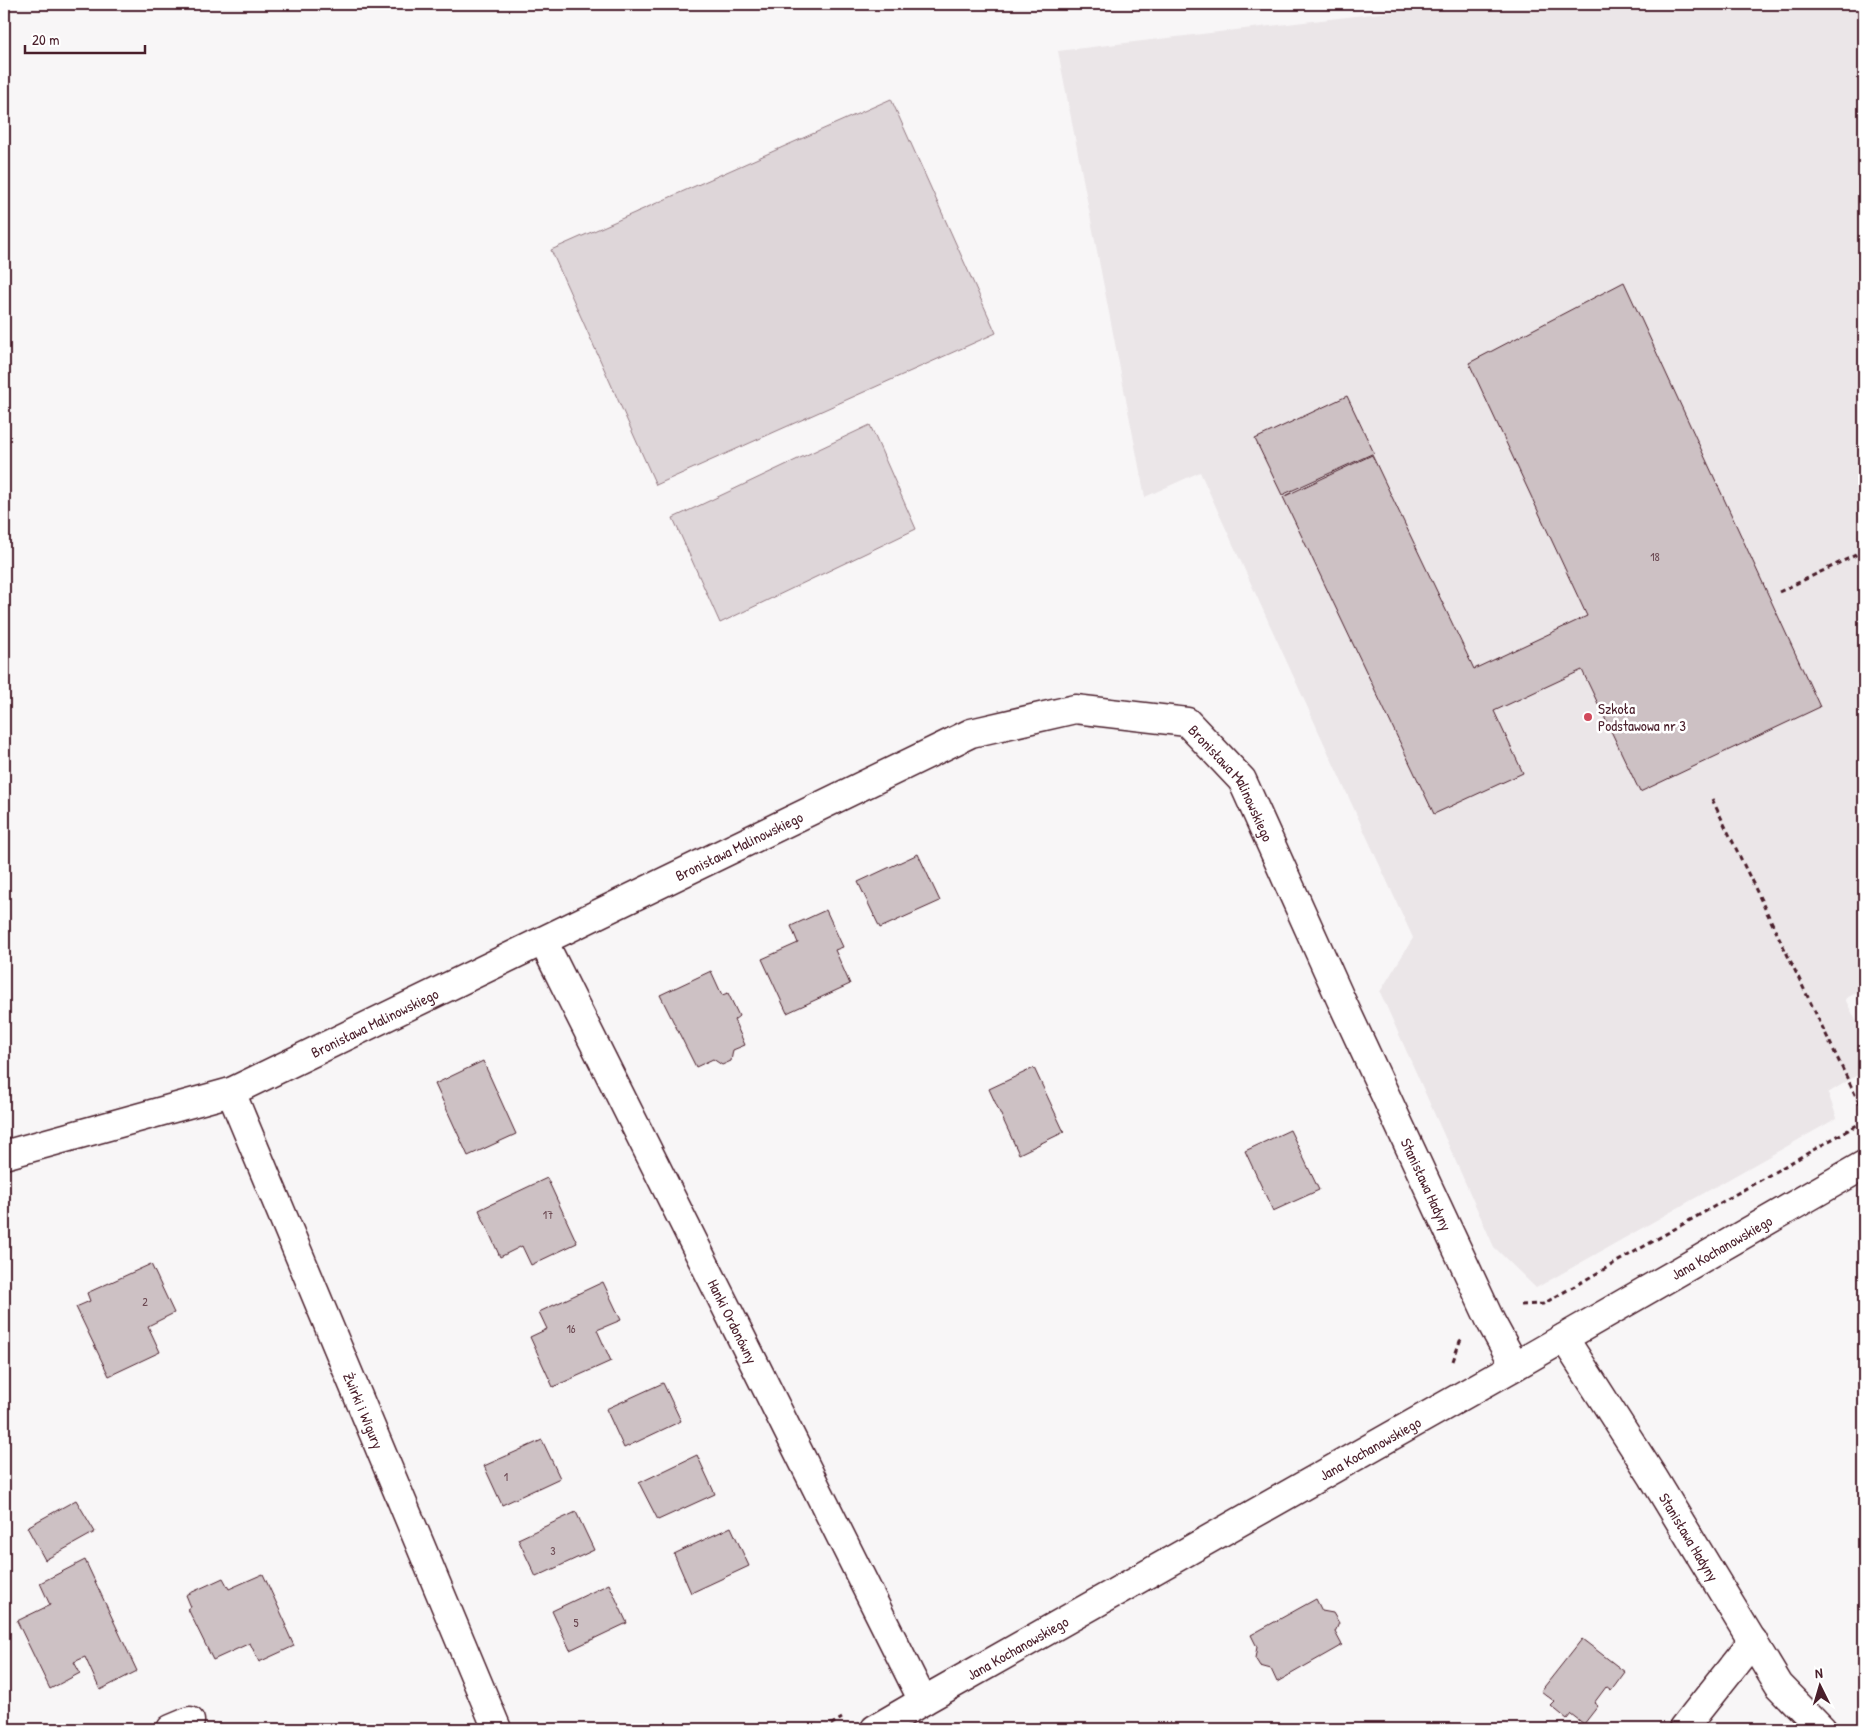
<svg xmlns="http://www.w3.org/2000/svg" width="1868" height="1733" viewBox="0 0 1868 1733" font-family="'Patrick Hand',sans-serif">
<style>
.built{fill:#ebe6e8}
.green{fill:#ded6d9;stroke:#947a82}
.building{fill:#cdc1c4;stroke:#4a1f2b}
.lines{fill:none;stroke-linecap:round;stroke-linejoin:round}
.street-casing{stroke:#4a1f2b;stroke-width:31}
.secondary-casing{stroke:#4a1f2b;stroke-width:31}
.path{stroke:#4a1f2b;stroke-width:3;stroke-dasharray:5 4;stroke-linecap:butt}
.street{stroke:#fff;stroke-width:28}
.secondary{stroke:#fff;stroke-width:28}
.poi-dot{fill:#d1495b;stroke:#fff;stroke-width:2}
.labels{text-anchor:middle;dominant-baseline:central;stroke-width:5;stroke-linejoin:round;paint-order:stroke}
.number-label{font-size:12px;fill:#6b4851}
.poi-label{font-size:15px;fill:#4a1f2b;stroke:#fff;text-anchor:start}
.street-label{font-size:15px;fill:#4a1f2b;stroke:#fff}
</style>
<rect width="100%" height="100%" fill="#f8f6f7"/>
<filter id="ink" filterUnits="userSpaceOnUse"><feTurbulence type="fractalNoise" baseFrequency=".02" numOctaves="2"/><feDisplacementMap in="SourceGraphic" scale="10" xChannelSelector="R" yChannelSelector="G"/><feConvolveMatrix kernelMatrix="1 2 1 2 8 2 1 2 1" color-interpolation-filters="sRGB"/></filter>
<g filter="url(#ink)">
<path class="built" d="M1457,4H1864V988L1845,999L1864,1036V1071L1828,1093L1837,1118L1536,1288L1494,1247L1380,992L1413,938L1200,472L1145,497L1058,51Z"/>
<path class="green" d="M891,99L996,333L656,485L551,250Z
M870,425L916,529L720,623L673,518Z"/>
<path class="building" d="M1624,282L1820,707L1640,792L1582,670L1494,711L1523,773L1434,814L1283,497L1372,455L1474,669L1587,616L1469,363Z
M1347,396L1374,453L1282,495L1255,439Z
M918,854L940,901L880,928L858,882Z
M826,910L843,947L835,950L850,984L787,1013L762,959L798,943L791,926Z
M711,971L722,995L728,993L739,1016L734,1020L745,1045L733,1050L731,1061L722,1065L713,1059L696,1067L660,995Z
M483,1061L516,1134L468,1156L435,1084Z
M1034,1068L1064,1132L1019,1154L989,1089Z
M1290,1130L1319,1190L1273,1211L1245,1151Z
M547,1178L577,1243L531,1265L522,1246L500,1257L479,1210Z
M151,1264L174,1313L148,1326L160,1352L109,1376L76,1307L90,1301L87,1293Z
M603,1282L621,1320L597,1330L611,1361L553,1387L530,1337L547,1329L539,1312Z
M663,1383L681,1421L624,1448L606,1409Z
M542,1440L560,1478L502,1505L484,1466Z
M697,1455L715,1494L658,1520L639,1483Z
M76,1500L95,1532L45,1560L27,1527Z
M576,1512L594,1550L536,1577L518,1539Z
M731,1527L749,1566L691,1593L674,1554Z
M85,1560L137,1671L100,1690L85,1657L74,1662L80,1673L50,1689L17,1621L50,1605L40,1583Z
M263,1574L287,1626H285L294,1646L259,1662L250,1643L213,1660L188,1609L191,1607L186,1595L223,1578L229,1589Z
M609,1584L627,1623L570,1650L552,1611Z
M1316,1599L1322,1611L1333,1613L1339,1623L1335,1632L1342,1645L1277,1682L1271,1669L1260,1666L1255,1658L1257,1647L1251,1635Z
M1582,1639L1625,1672L1611,1691L1606,1687L1594,1703L1598,1706L1584,1724L1571,1714L1567,1719L1551,1706L1555,1702L1541,1691Z"/>
<g class="lines">
<defs>
<g id="street">
<path id="s1" d="M543,941L923,1701"/>
<path id="s2" d="M231,1092L497,1729"/>
<path id="s3" d="M4,1155L231,1092L971,733L1075,709L1187,722L1242,780L1341,1000L1491,1322L1515,1366"/>
<path id="s4" d="M1564,1338L1653,1477L1779,1685L1822,1729"/>
<path d="M171,1729L190,1721"/>
<path d="M1683,1729L1753,1641"/>
</g>
<g id="secondary">
<path id="s5" d="M875,1729L923,1701L1515,1366L1864,1165"/>
</g>
</defs>
<use href="#street" class="street-casing"/>
<use href="#secondary" class="secondary-casing"/>
<path class="path" d="M1779,592L1864,551
M1712,799L1864,1113
M1521,1305L1543,1304L1864,1121
M1453,1361L1460,1341L1462,1339
M823,1729L842,1718"/>
<use href="#street" class="street"/>
<use href="#secondary" class="secondary"/>
</g>
</g>
<circle class="poi-dot" cx="1588" cy="717" r="5"/>
<g class="labels">
<g class="number-label">
<text x="1655" y="556">18</text>
<text x="548" y="1214">17</text>
<text x="145" y="1301">2</text>
<text x="571" y="1328">16</text>
<text x="506" y="1476">1</text>
<text x="553" y="1550">3</text>
<text x="576" y="1622">5</text>
</g>
<g class="poi-label">
<text x="1598" y="708">Szkoła<tspan x="1598" dy="17">Podstawowa nr 3</tspan></text>
</g>
<g class="street-label">
<text stroke="none"><textPath href="#s3" startOffset="1354">Bronisława Malinowskiego</textPath></text>
<text stroke="none"><textPath href="#s3" startOffset="800">Bronisława Malinowskiego</textPath></text>
<text stroke="none"><textPath href="#s3" startOffset="395">Bronisława Malinowskiego</textPath></text>
<text stroke="none"><textPath href="#s3" startOffset="1802">Stanisława Hadyny</textPath></text>
<text stroke="none"><textPath href="#s5" startOffset="974">Jana Kochanowskiego</textPath></text>
<text stroke="none"><textPath href="#s1" startOffset="425">Hanki Ordonówny</textPath></text>
<text stroke="none"><textPath href="#s2" startOffset="345">Żwirki i Wigury</textPath></text>
<text stroke="none"><textPath href="#s5" startOffset="569">Jana Kochanowskiego</textPath></text>
<text stroke="none"><textPath href="#s4" startOffset="235">Stanisława Hadyny</textPath></text>
<text stroke="none"><textPath href="#s5" startOffset="164">Jana Kochanowskiego</textPath></text>
</g>
</g>
<rect width="1868" height="1733" fill="none" stroke="#fff" stroke-width="20"/>
<rect x="10" y="10" width="1848" height="1713" fill="none" stroke="#4a1f2b" stroke-width="2" filter="url(#ink)"/>
<g transform="translate(1820 1686) rotate(355)" stroke="#ffffff" stroke-width="4" paint-order="stroke">
<path d="M0-4L9 19L0 12L-9 19Z" fill="#4a1f2b"/>
<text y="-8" font-size="14" font-weight="bold" text-anchor="middle" fill="#4a1f2b">N</text>
</g>
<path d="M25 45v8h120v-8" fill="none" stroke="#4a1f2b" stroke-width="2.5"/>
<text x="32" y="45" font-size="15" fill="#4a1f2b" stroke="#ffffff" stroke-width="4" paint-order="stroke">20 m</text>
</svg>
